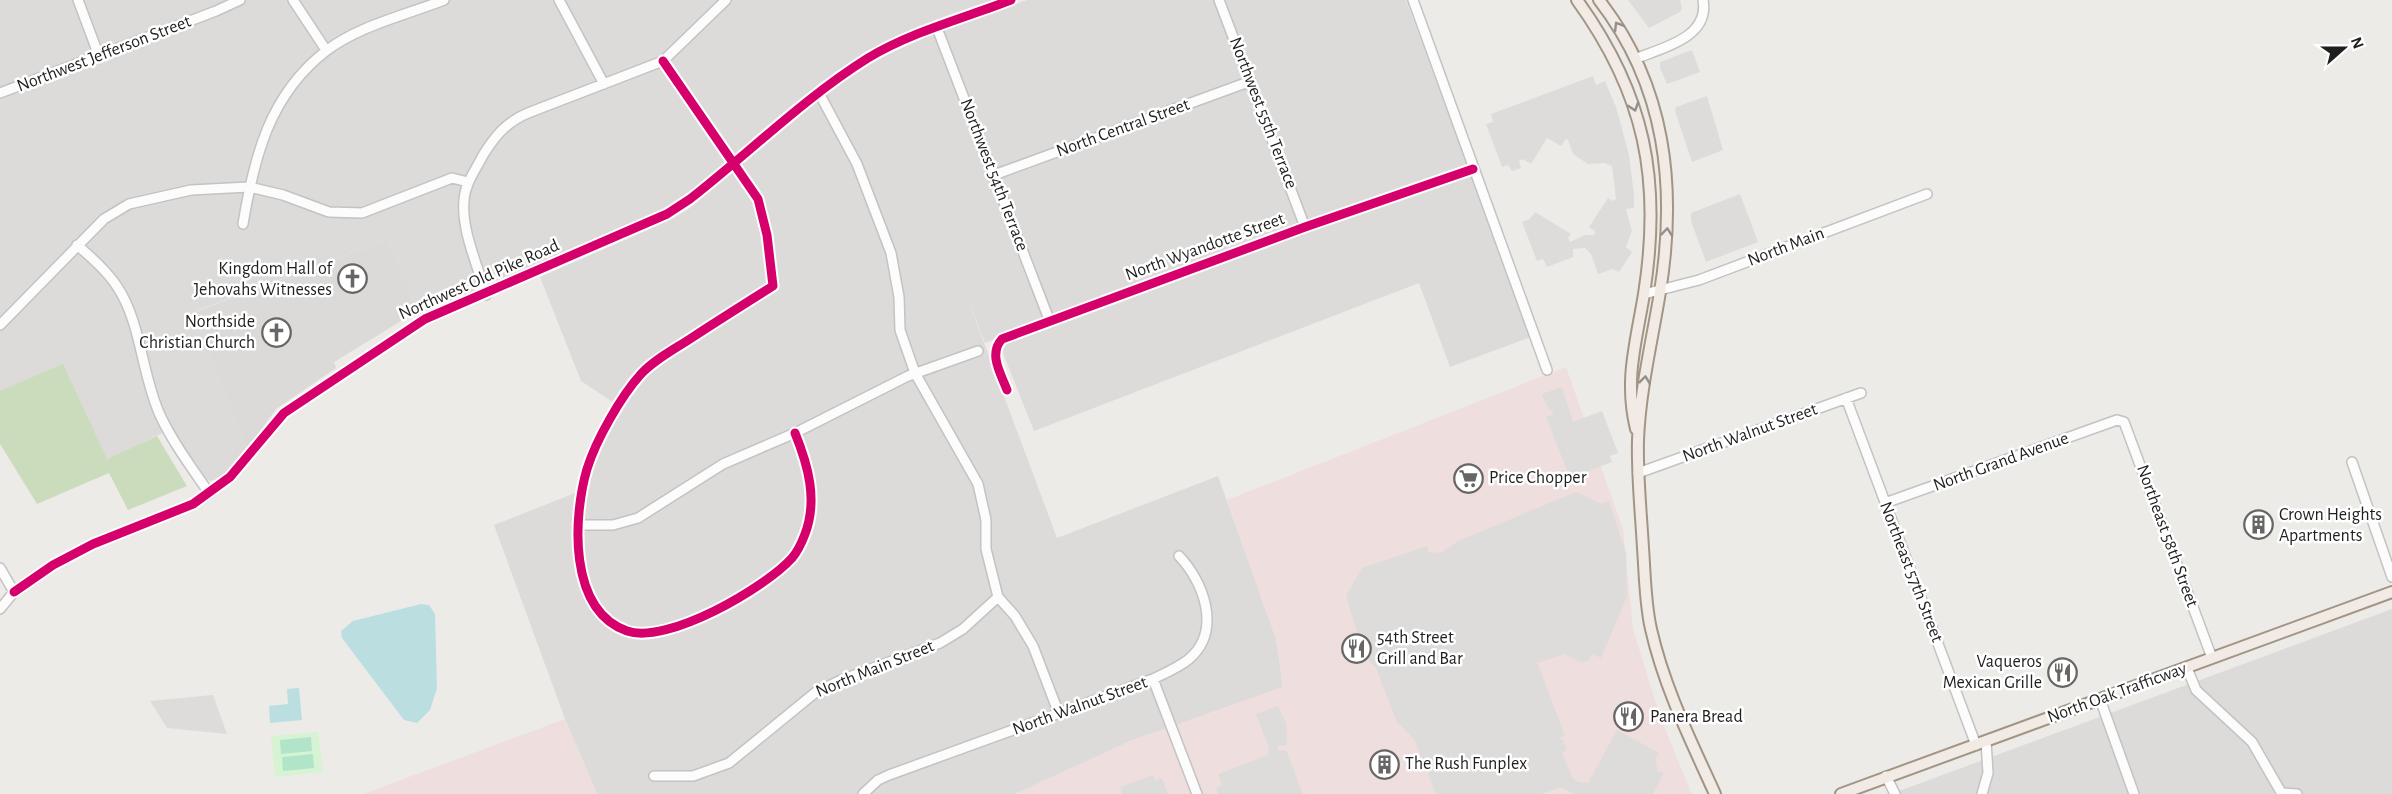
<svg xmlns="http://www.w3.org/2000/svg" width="2392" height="794" viewBox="0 0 2392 794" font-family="'Alegreya Sans',sans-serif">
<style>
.residential{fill:#dcdbd9}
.commercial{fill:#efdede}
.religious{fill:#dbdad9}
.forest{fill:#cbdcbd}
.park{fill:#d6f3d3}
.pitch{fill:#b2e4c9}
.parking{fill:#dddcdb}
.water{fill:#bbdee1}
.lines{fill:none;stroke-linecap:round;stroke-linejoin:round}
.minor-casing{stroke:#c4c3c2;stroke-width:12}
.major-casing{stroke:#a39584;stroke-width:14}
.minor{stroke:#fcfcfc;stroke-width:9}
.major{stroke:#f1eae5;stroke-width:10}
.cycleway-casing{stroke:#fff;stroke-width:13}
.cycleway{stroke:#d6006c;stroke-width:9}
.oneway{stroke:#928f8c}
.labels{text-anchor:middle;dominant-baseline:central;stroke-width:5;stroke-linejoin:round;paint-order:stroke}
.street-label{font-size:18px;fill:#1f1f1f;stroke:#fff}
.poi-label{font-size:18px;fill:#1f1f1f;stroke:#fff;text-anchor:start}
</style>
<rect width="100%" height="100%" fill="#edebe8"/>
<path class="residential" d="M0,0H1001L902,38L760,137L674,204L417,317L388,239L196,311L247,449L232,467L218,479L210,481L203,477L173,428L108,459L0,391Z
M1027,0H1406L1531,337L1450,367L1419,283L1034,431L997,338L985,343L965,292L1057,538L1218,476L1276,639L1283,687L1133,740L1015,794H597L565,719L494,525L575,493L592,446L614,403L581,381L540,277L659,225L686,211L830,91L877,59L912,42Z
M2392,609V794H1891Z"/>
<path class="commercial" d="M1566,367L1623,529L1633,629L1661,719L1692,794H1015L1133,740L1283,687L1276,639L1227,500Z
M565,719L597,794H363Z"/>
<path class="religious" d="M388,239L416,312L334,362L336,368L276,409L247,449L195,312Z"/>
<path class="forest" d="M63,364L107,459L157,436L187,486L128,510L109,473L37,504L0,444V391Z"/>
<path class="park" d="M318,732L323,772L275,777L271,736Z"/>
<path class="pitch" d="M311,737L312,751L281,754L280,740Z
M313,754L314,768L283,771L282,757Z"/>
<path class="parking" d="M1628,0H1680L1682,8L1680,12L1649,28Z
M1692,50L1700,72L1667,84L1660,68V62Z
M1593,76L1596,85L1605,81L1616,107L1629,155L1634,195V208L1626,209L1632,231L1626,247L1632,252L1619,272L1613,269L1598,274L1591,254L1585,248L1573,249V257L1547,267L1543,259L1537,261L1522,222L1530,219L1535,212L1571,234L1568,238L1570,242L1585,235H1594L1595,231L1589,227L1608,198L1613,201L1616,199L1612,166L1605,163L1588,164L1573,154L1568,140L1566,139L1561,146L1547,138L1531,164L1523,159L1519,161L1521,168L1512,171L1508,165L1502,167L1486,124L1493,122L1491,114Z
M1707,96L1723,150L1692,162L1675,111L1676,107Z
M1740,194L1758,242L1706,262L1691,221V213Z
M1562,387L1573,422L1602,411L1618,453L1610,456L1612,462L1570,478L1546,417L1554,414L1546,405L1542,394Z
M1576,492L1602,504L1609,501L1626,553L1627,597L1601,658L1592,654L1589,661L1580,662L1565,654L1531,665L1538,664L1565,736L1559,738L1563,740L1567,750L1562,753L1572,777L1578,782L1588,783L1617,730L1659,753L1655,760L1658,771L1664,773L1653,794H1573L1561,787L1542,794H1436L1414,739L1397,722L1376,668L1365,657L1346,596L1362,568L1427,546L1429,552L1441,553L1458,541Z
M213,695L227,734L167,728L150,701Z
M1278,706L1286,723L1287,745L1278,746V751L1286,750L1303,794H1218L1216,788L1222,785L1218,774L1268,755L1269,748L1256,714Z
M1153,775L1156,781L1162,778L1168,794H1122L1120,787Z"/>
<path class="water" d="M421,604L429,605L435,614L437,688L430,710L417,723L404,720L342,638L341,631L353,621Z
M299,688L302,720L270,723L269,706L288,704L287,689Z"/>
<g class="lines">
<defs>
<path id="minor" d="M78,0L99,56
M293,0L326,50
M559,0L604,84
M1219,0L1305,227
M1413,0L1547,370
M937,28L1050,322
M1637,58C1663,48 1710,37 1703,0
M663,61L758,199L767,235L773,286C746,303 719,320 693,337C675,349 655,359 641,374C621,396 596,440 587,469C573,517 568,610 627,631C667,645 765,588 792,558C798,551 802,542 805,534C818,500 808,465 795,433
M0,93L216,11L240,0
M819,93L857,164L891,253L899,297L900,330L915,373L978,484L986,520V549L998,597L1015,616L1033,646L1059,714
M994,175L1251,81
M243,224C254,158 269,95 326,51C358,26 406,15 444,0
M77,245C92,258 108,272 118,288C141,323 142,376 160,415C173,443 192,468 209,493
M1644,294L1699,280L1927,194
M486,295C478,266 461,230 464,200C465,184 475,171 482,157C494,137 506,122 528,113L663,61L726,0
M0,325L104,219L129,204L191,190L249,187L283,195L329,212L362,213L452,178L468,182
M1007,390C1001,374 988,354 1002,339L1305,227L1473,169
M1846,398L1976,745
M2352,462L2392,577
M1638,473L1861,393
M1885,503L2117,420L2124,422L2212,658
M578,525H613L638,518L723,464L795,433L908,376L978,351
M0,568L14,592
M0,609L14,592L53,565L93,544L193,504L209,493L230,477L284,413L425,319L667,214L690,199C749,153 804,98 868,58C911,32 964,18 1011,0
M2187,668L2196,690L2252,742L2282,794
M1153,679L1197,794
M2100,699L2134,794
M654,776H693L729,763L816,692L841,680L940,643L963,629L998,597
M1886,776L1895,794
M2282,793L2297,794
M863,794L878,780L889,775L1153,679C1165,673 1178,668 1189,659C1222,631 1204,582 1179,556
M1982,794L1988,773L1986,741"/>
<path id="major" d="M1577,0C1645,94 1662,180 1644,294C1636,343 1624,380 1636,429
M1599,0C1666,86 1677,187 1660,292C1652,341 1640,390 1638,440C1637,476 1641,512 1643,548C1645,575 1645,603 1651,629C1664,687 1691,741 1715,794
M1841,794L2392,592"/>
</defs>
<use href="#minor" class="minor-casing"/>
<use href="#major" class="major-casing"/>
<use href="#minor" class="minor"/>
<use href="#major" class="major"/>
<defs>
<path id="cycleway" d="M663,61L758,199L767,235L773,286C746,303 719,320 693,337C675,349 655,359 641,374C621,396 596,440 587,469C573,517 568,610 627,631C667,645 765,588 792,558C798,551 802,542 805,534C818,500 808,465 795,433
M1007,390C1001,374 988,354 1002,339L1305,227L1473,169
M14,592L53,565L93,544L193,504L230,477L284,413L425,319L667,214L690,199C749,153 804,98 868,58C911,32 964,18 1011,0"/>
</defs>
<use href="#cycleway" class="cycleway-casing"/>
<use href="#cycleway" class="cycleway"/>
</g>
<defs><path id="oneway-chevron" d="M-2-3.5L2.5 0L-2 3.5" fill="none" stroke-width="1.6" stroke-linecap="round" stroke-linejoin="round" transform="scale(1.5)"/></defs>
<g class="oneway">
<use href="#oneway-chevron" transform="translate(1618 26) rotate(-121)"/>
<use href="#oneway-chevron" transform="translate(1634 107) rotate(72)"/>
<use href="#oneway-chevron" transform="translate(1667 232) rotate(-84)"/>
<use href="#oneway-chevron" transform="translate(1645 380) rotate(-83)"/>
</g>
<defs>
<symbol id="church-ring" viewBox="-11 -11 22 22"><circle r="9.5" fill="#fff" stroke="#676665" stroke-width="1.5"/><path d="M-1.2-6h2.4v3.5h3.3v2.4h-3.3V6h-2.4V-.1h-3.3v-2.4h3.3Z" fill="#676665"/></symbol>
<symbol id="supermarket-ring" viewBox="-11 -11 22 22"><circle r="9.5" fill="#fff" stroke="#676665" stroke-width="1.5"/><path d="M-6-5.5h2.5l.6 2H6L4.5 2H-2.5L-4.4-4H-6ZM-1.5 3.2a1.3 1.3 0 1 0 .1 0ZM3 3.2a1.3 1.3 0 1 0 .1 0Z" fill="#676665"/></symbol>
<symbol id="building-ring" viewBox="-11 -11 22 22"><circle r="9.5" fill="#fff" stroke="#676665" stroke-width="1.5"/><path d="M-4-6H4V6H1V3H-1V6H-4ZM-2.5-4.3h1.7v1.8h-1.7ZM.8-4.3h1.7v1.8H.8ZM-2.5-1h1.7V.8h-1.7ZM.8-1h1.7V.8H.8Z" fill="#676665"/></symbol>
<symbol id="restaurant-ring" viewBox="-11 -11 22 22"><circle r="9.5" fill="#fff" stroke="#676665" stroke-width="1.5"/><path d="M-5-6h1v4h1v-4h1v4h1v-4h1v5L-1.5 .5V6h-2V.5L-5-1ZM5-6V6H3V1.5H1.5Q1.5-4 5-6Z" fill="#676665"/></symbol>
</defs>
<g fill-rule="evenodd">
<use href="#church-ring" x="336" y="262" width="33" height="33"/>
<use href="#church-ring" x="260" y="316" width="33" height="33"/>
<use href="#supermarket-ring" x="1452" y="462" width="33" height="33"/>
<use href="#building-ring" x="2242" y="508" width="33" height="33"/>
<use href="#restaurant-ring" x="1340" y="632" width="33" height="33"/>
<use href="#restaurant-ring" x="2046" y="656" width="33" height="33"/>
<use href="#restaurant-ring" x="1612" y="700" width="33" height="33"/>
<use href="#building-ring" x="1368" y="748" width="33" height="33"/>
</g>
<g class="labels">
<g class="street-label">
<text transform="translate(104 54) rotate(-21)">Northwest Jefferson Street</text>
<text transform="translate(1263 113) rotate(69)">Northwest 55th Terrace</text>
<text transform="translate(1123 128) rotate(-20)">North Central Street</text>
<text transform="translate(994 175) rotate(69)">Northwest 54th Terrace</text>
<text transform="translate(1205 247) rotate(-20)">North Wyandotte Street</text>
<text transform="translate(1786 247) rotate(-21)">North Main</text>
<text transform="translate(479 280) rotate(-24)">Northwest Old Pike Road</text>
<text transform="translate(1750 433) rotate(-20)">North Walnut Street</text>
<text transform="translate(2001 462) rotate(-20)">North Grand Avenue</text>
<text transform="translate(2167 536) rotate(70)">Northeast 58th Street</text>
<text transform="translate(1911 572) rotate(69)">Northeast 57th Street</text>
<text transform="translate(875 669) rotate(-22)">North Main Street</text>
<text transform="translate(2117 693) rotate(-20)">North Oak Trafficway</text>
<text transform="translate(1080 706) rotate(-20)">North Walnut Street</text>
</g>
<g class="poi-label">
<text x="332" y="269" text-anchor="end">Kingdom Hall of<tspan x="332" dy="21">Jehovahs Witnesses</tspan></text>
<text x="255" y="322" text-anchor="end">Northside<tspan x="255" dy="21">Christian Church</tspan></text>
<text x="1489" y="478">Price Chopper</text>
<text x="2279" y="515">Crown Heights<tspan x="2279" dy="21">Apartments</tspan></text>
<text x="1377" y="638">54th Street<tspan x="1377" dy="21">Grill and Bar</tspan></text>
<text x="2042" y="662" text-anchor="end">Vaqueros<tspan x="2042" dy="21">Mexican Grille</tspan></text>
<text x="1650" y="717">Panera Bread</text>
<text x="1405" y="764">The Rush Funplex</text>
</g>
</g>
<g transform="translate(2344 48) rotate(69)" stroke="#ffffff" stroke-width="4.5" paint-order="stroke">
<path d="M0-4.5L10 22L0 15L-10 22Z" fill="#1f1f1f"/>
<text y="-9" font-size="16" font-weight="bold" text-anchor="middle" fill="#1f1f1f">N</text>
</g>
</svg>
